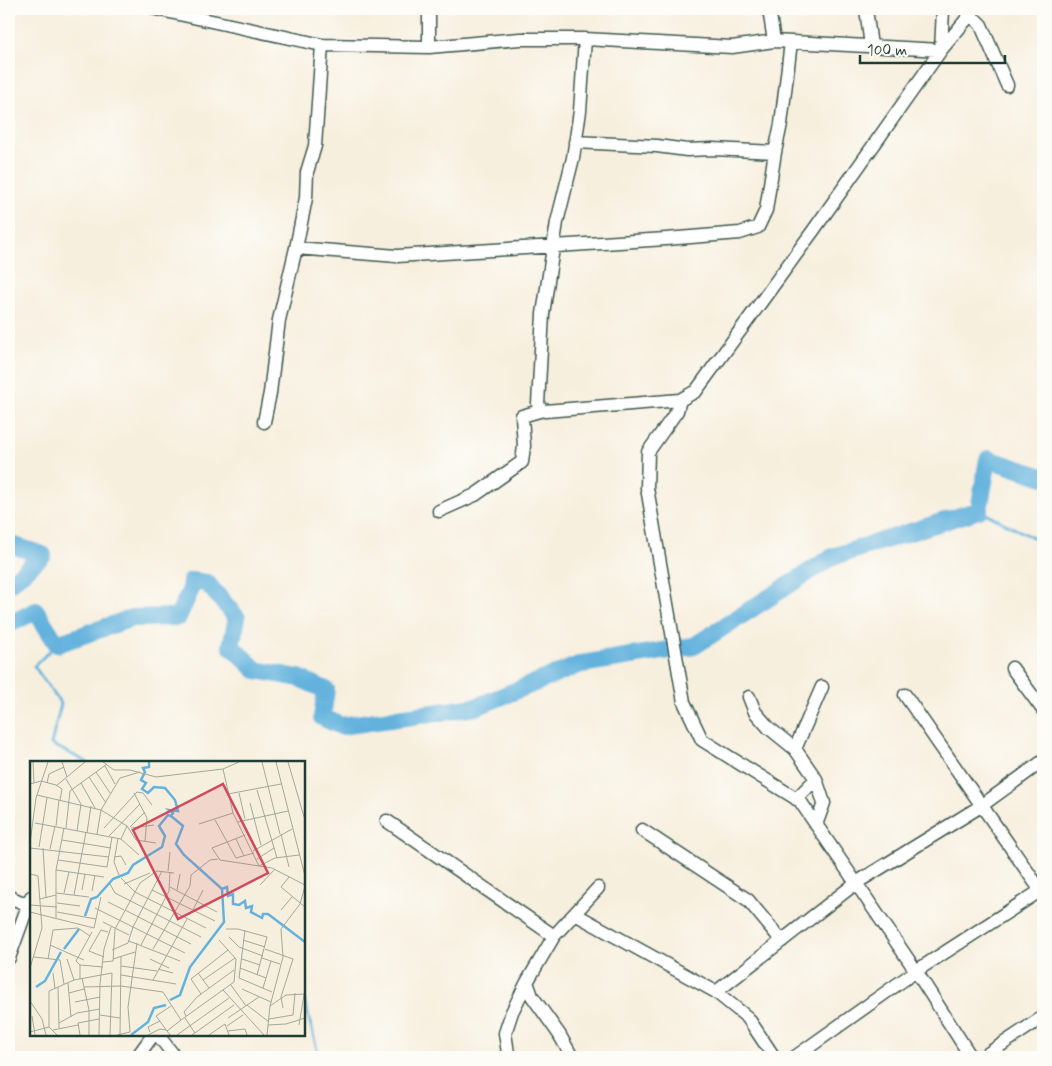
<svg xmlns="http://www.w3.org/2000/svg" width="1052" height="1066" viewBox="0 0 1052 1066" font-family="Mynerve,sans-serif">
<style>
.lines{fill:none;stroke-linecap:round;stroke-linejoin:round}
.stream{stroke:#63b2dd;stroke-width:3}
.river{stroke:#63b2dd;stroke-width:18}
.minor-casing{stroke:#3f584e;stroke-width:15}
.minor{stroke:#fff;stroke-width:12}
.inset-river{fill:none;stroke:#63b2dd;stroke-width:2.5}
.inset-road{fill:none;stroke:#a1a89a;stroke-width:1}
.view{fill:#d1495b;fill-opacity:0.15;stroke:#d1495b;stroke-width:2.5}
.inset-edge{fill:none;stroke:#1f3d34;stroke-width:2.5}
</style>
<rect width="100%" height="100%" fill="#fdfcf7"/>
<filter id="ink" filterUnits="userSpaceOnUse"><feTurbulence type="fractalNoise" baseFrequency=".02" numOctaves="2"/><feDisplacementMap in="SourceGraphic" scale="10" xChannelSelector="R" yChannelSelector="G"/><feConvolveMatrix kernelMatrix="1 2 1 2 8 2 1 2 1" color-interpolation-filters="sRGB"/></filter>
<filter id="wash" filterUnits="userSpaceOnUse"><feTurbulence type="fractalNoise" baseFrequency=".0096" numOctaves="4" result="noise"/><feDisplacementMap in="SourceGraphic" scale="20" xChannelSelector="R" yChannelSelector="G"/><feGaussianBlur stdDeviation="1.12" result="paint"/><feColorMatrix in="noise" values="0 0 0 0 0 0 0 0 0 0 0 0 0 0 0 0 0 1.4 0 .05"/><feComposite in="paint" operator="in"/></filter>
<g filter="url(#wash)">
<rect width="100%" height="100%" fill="#f7efde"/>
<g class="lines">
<path class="stream" d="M979,510L1043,543
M57,644L34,666L61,704L51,744L87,762
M304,999L319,1057"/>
<path class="river" d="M9,544L43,555L9,584
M9,624L36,611L57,644L132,618L178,617L190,591L191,581L207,583L237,618L231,646L256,670L299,678L326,690L322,717L341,726L476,707L581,664L694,646L832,557L979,510L988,459L1043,477"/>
</g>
</g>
<g filter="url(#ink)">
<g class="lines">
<defs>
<path id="minor" d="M156,9L322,45L429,47L520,39H585L732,47L774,41L941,50L943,9
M769,9L774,41
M866,9L871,46
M970,14L981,25L1007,85
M585,39L580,111L573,158L557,222L543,314L538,404L541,410L545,411L680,400L696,391L813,231L941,50L975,9
M429,47V9
M575,142L657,146L687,150L713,149L775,152
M296,248L397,256L666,239L740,233L758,227L766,210L775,152L781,124L791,42
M680,400L677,411L648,452L647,488L684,702L702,740L800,801L916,971L971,1057
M264,422L270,393L279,320L296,248L306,198L307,172L315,146L322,45
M439,511L475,495L522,462L524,446L522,416L543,410
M1012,668L1043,710
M905,695L1041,891
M749,697L755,712L769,728L795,749L816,779L796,799
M795,749L822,687
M816,779L824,803L816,825
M387,821L554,936
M642,830L748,900L782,941
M9,897L31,906
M575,914L716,992L748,1018L774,1057
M9,958L31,897
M527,982L532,996L559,1034L572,1057
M716,992L856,883L981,806L1043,761
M158,1035L175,1057
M137,1057L153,1035
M510,1057L508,1053L505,1033L512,1012L527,982L554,936L598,888
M795,1057L916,971L1043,889
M983,1057L1043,1017"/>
</defs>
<use href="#minor" class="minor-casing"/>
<use href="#minor" class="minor"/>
</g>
</g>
<g transform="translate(30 761)">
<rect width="275" height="275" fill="#f7efde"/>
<path class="inset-river" d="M119,1V6L113,7L115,11L111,19L116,22L112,28L118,32L124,26L135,27L145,39L148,50L139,49L143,52L141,55L153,65L146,83L154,94L192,128L197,126L198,135L203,133V143L209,144L215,140L216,147L222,145L221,151L232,157L233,153H238L275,181M55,155L61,138L67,136L83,118L98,112L103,104L132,86L135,75L129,65L138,54L141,55M34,188L49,168M6,226L15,220L31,191M140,239L150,234L160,206L194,161L192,128M101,274L118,261L124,247L136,244"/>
<path class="inset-road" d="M3,1L4,22M32,1L37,16M73,1L84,9H100L126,16L193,8L209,1M232,1L250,73M246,1L275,115M258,1L275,59M75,5L85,23M193,8L203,52L229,105L245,97L269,94M66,11L80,32M59,16L76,42M36,18L51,43L47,70M17,22L19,13L34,6M51,22L65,47M0,23L11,20L26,24L32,28L30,39M26,25L55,1M227,29L247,97M104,32L117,57L115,80M209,32L215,58M198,33L251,23M7,34L71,49L97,65L91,78M220,42L231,84M185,59L206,97L224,92M208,61L258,50M5,62L91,78L109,94M169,63L203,52M26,65L29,39M97,65L106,79L126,82M100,66L115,51M36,67L40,30L77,3M74,67L107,31L113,32L122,44M101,67L124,64M57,72L61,45M67,73L71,49L90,17L110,11M251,73L259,106M215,74L182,87L190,99L242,107L275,124M79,75L110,43M88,77L84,101L89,114M206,78L214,95M32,79L81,87M0,82L6,37L18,1M9,86L17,37M0,87L79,96M13,87L16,136M20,88L25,65M223,90L262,68M84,96L91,95L96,104M227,98L244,87M28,99L77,106L82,76M26,109L74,116M138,110L140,91M0,113L8,115L12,167L0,207M259,116L251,126L275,146M91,117L105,131L176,167M80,123L85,132L171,176M94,123L120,112M230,124L245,108M140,126L187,151M52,129L55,113M122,129L185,160M147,129L150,113M62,130L65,114M26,132L59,136M34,132L39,111M44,134L56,71M10,138L26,134M78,141L94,149M27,142L50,145M0,144L27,146M65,147L155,192M95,149L161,183M163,149L173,129M251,149L262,136M0,151L64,167L71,136M27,151L66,158M26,158V109L34,67M73,161L99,174M196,168H208L237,176L227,214M215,169L209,217L242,231M199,176L209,186L233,195M213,179L235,186M99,180L150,200M20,184L54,199M111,184L139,130L140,111M123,188L160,125L161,114L180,99L188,98M235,188L263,198L251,236L253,247M82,189L98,182L103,166L132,110M4,196L30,199L34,223M74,196L59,190L71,169L78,171M232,197L250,203M18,198L23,169L48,167L60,175M37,198L44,219M83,198L105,191M120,198L139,207M212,198L230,204M73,201L83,200L85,168L110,122L127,110L144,112M50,204L73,206M91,205L127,210M210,207L236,217M128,208L143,212M23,212L25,228M168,212L179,227M91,214L146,223M52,217L59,249V274M50,218V204L46,200L62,171M123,219L157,158M173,219L205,197M38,222L41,256M201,224L216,245M28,226L29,267M54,226L91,225L133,231L151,259L204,221L206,198L189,179M233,227L241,200M212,228L241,241M193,229L234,274M39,232L54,228M171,233L161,218L198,189M0,240L12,258L16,274M45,241L70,236M217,244L239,261M240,245L253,196L251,168L270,143L275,125M70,254L90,257M2,255L5,274M156,255L154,251L167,236L204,209M155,257L165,272M198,257L229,236M239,258L263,254L265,232M29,262L47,252L70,248M238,264L256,263L275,257M269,264L275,228M197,265L213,254M23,269L48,264M137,270L151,259M198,270L215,268L217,274M0,271L19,266M120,271L118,266L130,260M27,274L19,266V230L44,219L82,212L80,274M50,274L48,262L69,258M69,274L70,223L74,188L81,166M87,274L100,271L98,246L107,182M90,274L91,196M118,274L130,268L136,269M140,274L126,255L141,245M147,274L199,237M162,274L204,244M179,274L195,263L199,274M237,274L240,245L256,234L275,233"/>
<path class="view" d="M193,23L238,112L148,158L103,69Z"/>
<rect width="275" height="275" class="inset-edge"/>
</g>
<rect width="1052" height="1066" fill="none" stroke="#fdfcf7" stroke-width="30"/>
<path d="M860 55v8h145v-8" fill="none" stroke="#1f3d34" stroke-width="2.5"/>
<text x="867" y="55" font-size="15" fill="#1f3d34" stroke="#fdfcf7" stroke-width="4" paint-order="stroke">100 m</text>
</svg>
